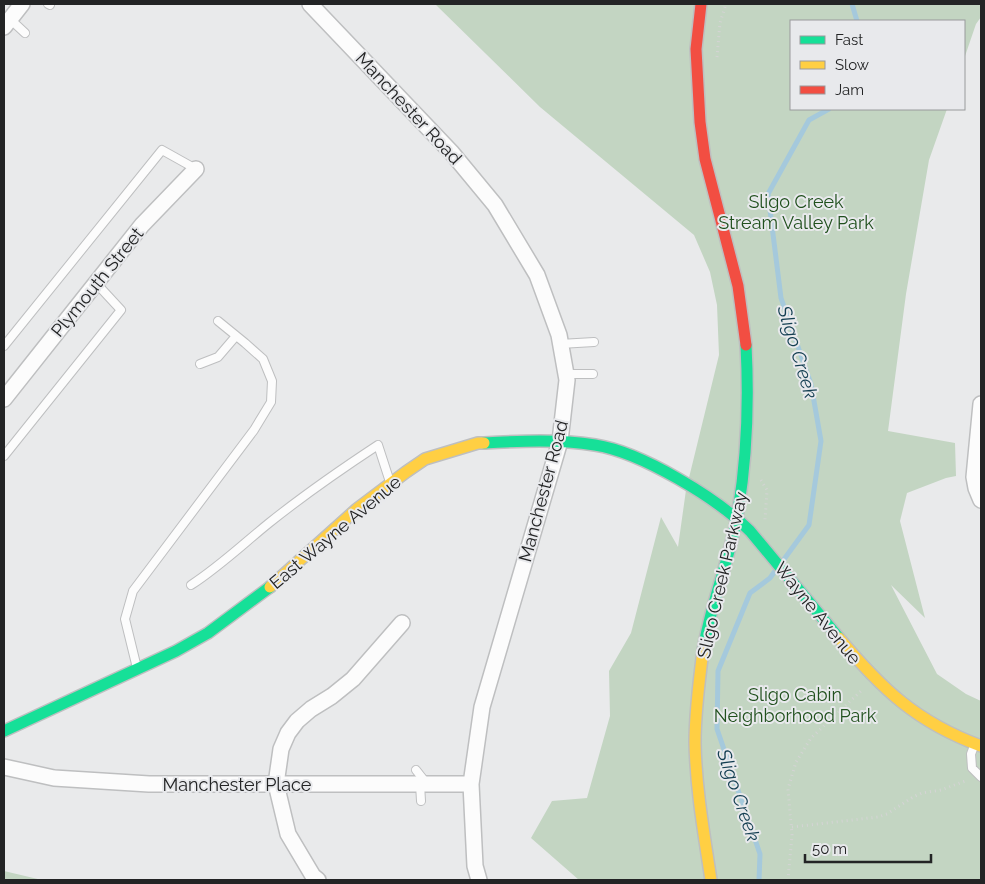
<svg xmlns="http://www.w3.org/2000/svg" width="985" height="884" viewBox="0 0 985 884" font-family="Raleway,sans-serif">
<style>
.green{fill:#c3d5c2}
.lines{fill:none;stroke-linecap:round;stroke-linejoin:round}
.stream{stroke:#a5c9dc;stroke-width:5}
.lane-casing{stroke:#bebfc0;stroke-width:10}
.street-casing{stroke:#bebfc0;stroke-width:18}
.fast-casing{stroke:#bebfc0;stroke-width:14}
.slow-casing{stroke:#bebfc0;stroke-width:14}
.jam-casing{stroke:#bebfc0;stroke-width:14}
.path{stroke:#d4d4d4;stroke-width:3;stroke-dasharray:1 4;stroke-linecap:butt}
.lane{stroke:#fcfcfc;stroke-width:8}
.street{stroke:#fcfcfc;stroke-width:15}
.fast{stroke:#16e098;stroke-width:11}
.slow{stroke:#ffcf43;stroke-width:11}
.jam{stroke:#f24e42;stroke-width:11}
.labels{text-anchor:middle;dominant-baseline:central;stroke-width:4;stroke-linejoin:round;paint-order:stroke}
.street-label{font-size:18px;fill:#232425;stroke:#e8e9ec}
.park-label{font-size:18px;fill:#20501d;stroke:#e8e9ec}
.water-label{font-size:19px;font-style:italic;fill:#133e51;stroke:#e8e9ec}
</style>
<rect width="100%" height="100%" fill="#e9eaeb"/>
<path class="green" d="M435,4H981V17L976,24L964,59V21H791V109H947L929,160L906,294L888,431L955,443L956,476L946,478L907,493L900,521L925,618L891,585L937,674L966,694L981,701V880H579L531,838L552,801L587,798L610,716L609,671L631,633L661,517L678,547L686,490L719,355L717,305L710,272L694,235L540,107Z
M4,871L42,880H4Z"/>
<g class="lines">
<path class="stream" d="M852,4L857,21
M782,562L809,525L821,441L811,384L781,298L768,194L809,120L829,109
M759,880L760,854L717,729L718,671L750,593L770,578L775,571"/>
<defs>
<path id="lane" d="M48,4L50,5
M10,19L25,33
M560,344L594,342
M4,346L162,150L196,169
M200,364L218,357L236,336
M566,374H593
M4,456L121,310L96,283
M191,585C219,567 243,544 269,523C304,495 340,470 378,445L390,482
M137,668L125,619L133,591L254,430L271,402L272,381L263,359L245,343L218,321
M974,746L971,754L972,768L981,777
M416,770L427,784
M420,784L421,801"/>
<path id="street" d="M310,4L452,153L495,205L537,275L559,335L567,380L560,441L482,707L471,784L475,866L479,880
M4,27L22,4
M4,399L142,225L196,169
M981,404L974,477L976,488L981,500
M4,767L54,778L149,784H471
M318,880L313,876L288,834L276,784L281,749L288,733L297,721L311,709L332,696L353,679L402,623"/>
<path id="fast" d="M484,443C521,441 558,439 595,445C641,452 717,498 750,531L839,638
M703,651C710,605 729,562 737,517C747,460 749,402 746,345
M4,731L176,651L208,633L270,587"/>
<path id="slow" d="M270,587L357,509L406,472L425,459L478,443H484
M839,638C882,689 916,722 981,746
M703,651C699,681 695,712 695,743C696,789 704,834 711,880"/>
<path id="jam" d="M701,4L696,49L700,122L705,159L738,286L746,345"/>
</defs>
<use href="#lane" class="lane-casing"/>
<use href="#street" class="street-casing"/>
<use href="#fast" class="fast-casing"/>
<use href="#slow" class="slow-casing"/>
<use href="#jam" class="jam-casing"/>
<path class="path" d="M717,57L720,23L726,4
M761,480L767,490L765,520
M792,827L878,817L887,814L913,797L922,793L941,790L968,780
M788,880L792,835L788,789L796,762L811,738L861,691"/>
<use href="#lane" class="lane"/>
<use href="#street" class="street"/>
<use href="#fast" class="fast"/>
<use href="#slow" class="slow"/>
<use href="#jam" class="jam"/>
</g>
<g class="labels">
<g class="street-label">
<text transform="translate(409 108) rotate(47)">Manchester Road</text>
<text transform="translate(97 282) rotate(-51)">Plymouth Street</text>
<text transform="translate(543 491) rotate(-75)">Manchester Road</text>
<text transform="translate(335 532) rotate(-40)">East Wayne Avenue</text>
<text transform="translate(722 575) rotate(-77)">Sligo Creek Parkway</text>
<text transform="translate(818 613) rotate(51)">Wayne Avenue</text>
<text x="237" y="784">Manchester Place</text>
</g>
<g class="park-label">
<text x="796" y="201">Sligo Creek<tspan x="796" dy="21">Stream Valley Park</tspan></text>
<text x="795" y="694">Sligo Cabin<tspan x="795" dy="21">Neighborhood Park</tspan></text>
</g>
<g class="water-label">
<text transform="translate(798 352) rotate(73)">Sligo Creek</text>
<text transform="translate(739 795) rotate(71)">Sligo Creek</text>
</g>
</g>
<rect width="985" height="884" fill="none" stroke="#232425" stroke-width="10"/>
<rect x="790" y="20" width="175" height="90" fill="#e8e9ec" stroke="#999a9c"/>
<rect x="800" y="36" width="25" height="8" fill="#16e098" stroke="#999a9c"/>
<text x="835" y="45" font-size="15" fill="#232425">Fast</text>
<rect x="800" y="61" width="25" height="8" fill="#ffcf43" stroke="#999a9c"/>
<text x="835" y="70" font-size="15" fill="#232425">Slow</text>
<rect x="800" y="86" width="25" height="8" fill="#f24e42" stroke="#999a9c"/>
<text x="835" y="95" font-size="15" fill="#232425">Jam</text>
<path d="M805 854v8h126v-8" fill="none" stroke="#232425" stroke-width="2.5"/>
<text x="812" y="854" font-size="15" fill="#232425" stroke="#e8e9ec" stroke-width="4" paint-order="stroke">50 m</text>
</svg>
